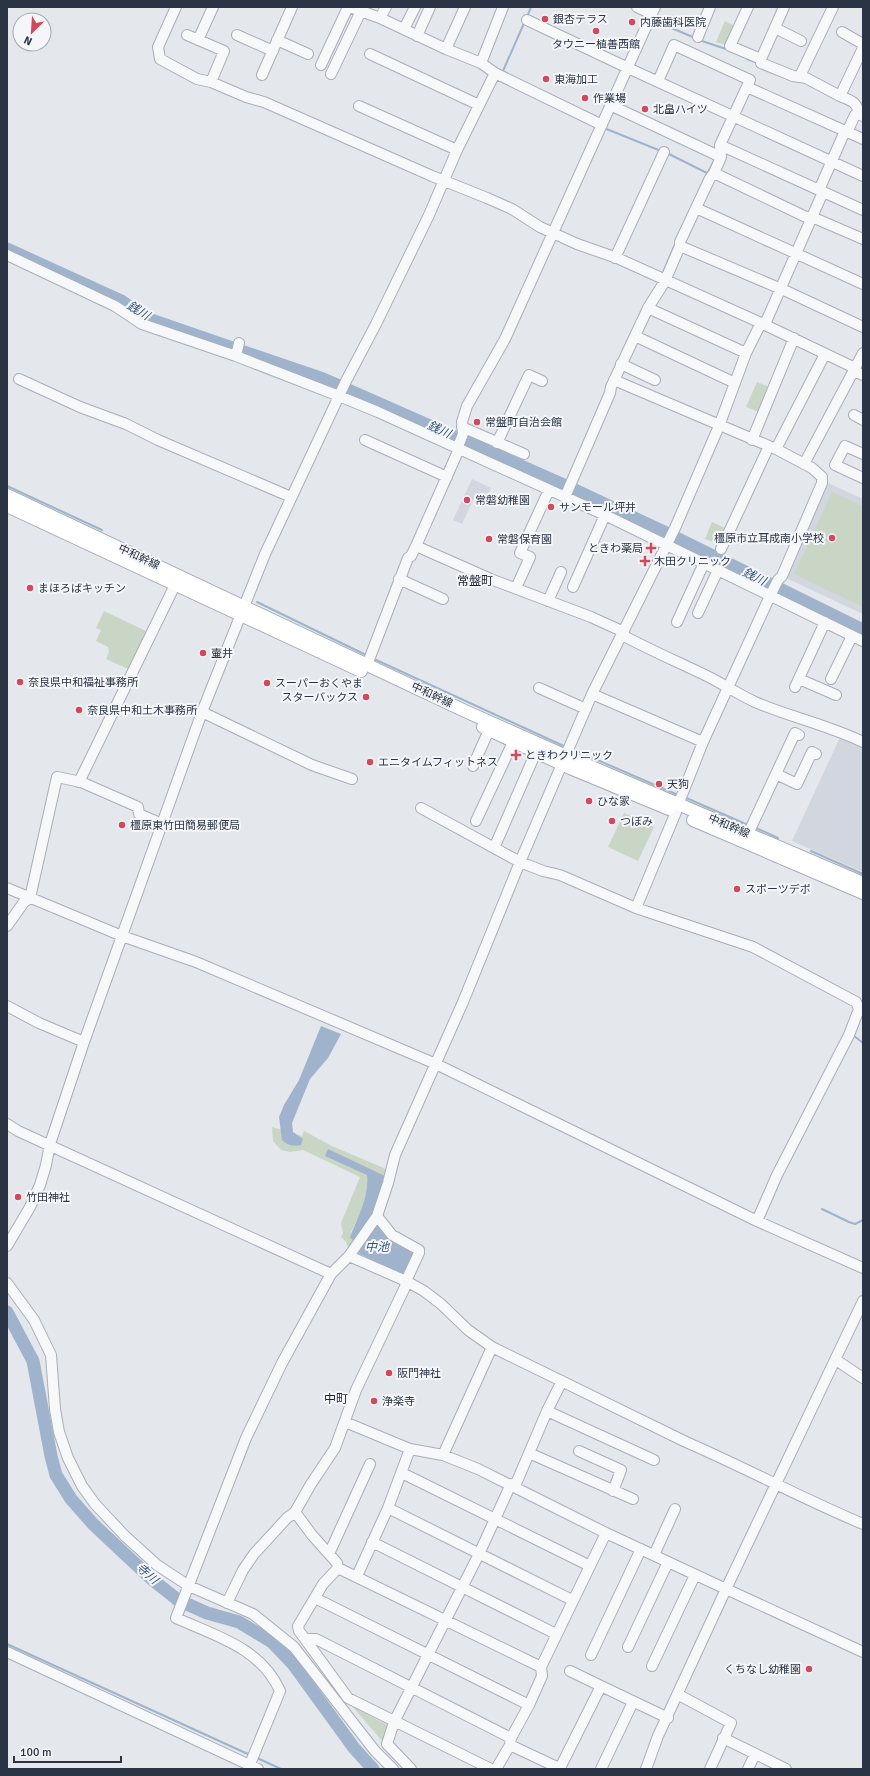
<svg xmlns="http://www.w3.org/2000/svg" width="870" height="1776" viewBox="0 0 870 1776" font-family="Signika,'Noto Sans JP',sans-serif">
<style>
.built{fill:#d2d6de}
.green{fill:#c9d6c5}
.water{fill:#9fb4cc}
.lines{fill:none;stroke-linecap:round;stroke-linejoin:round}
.stream{stroke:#9fb4cc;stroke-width:2}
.river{stroke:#9fb4cc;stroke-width:13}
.minor-casing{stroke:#a9aeb7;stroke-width:12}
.major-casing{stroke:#a3abb8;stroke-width:14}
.minor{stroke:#f7f8fa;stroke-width:10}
.major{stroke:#fff;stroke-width:12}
.poi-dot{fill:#d1495b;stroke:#f4f6f9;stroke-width:1.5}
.labels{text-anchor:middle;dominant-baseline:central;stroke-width:4;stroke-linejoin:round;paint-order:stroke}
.poi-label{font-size:11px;fill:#2b3445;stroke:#f4f6f9;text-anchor:start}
.street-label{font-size:11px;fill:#2b3445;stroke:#f4f6f9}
.water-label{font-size:12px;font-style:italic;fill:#34527a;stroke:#f4f6f9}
.neighbourhood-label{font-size:12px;fill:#1d2536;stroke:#f4f6f9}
</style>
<rect width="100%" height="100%" fill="#e4e7ec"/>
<path class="built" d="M472,479L491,488L484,502L474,498L462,524L453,520Z
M826,482L863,499V614L784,577Z
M841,735L863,744V872L792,841Z"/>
<path class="green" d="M725,21L735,26L726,45L716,42Z
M757,382L769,387L759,412L746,407Z
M832,492L863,506V607L794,574Z
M712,522L727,529L721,541L716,543L705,539Z
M104,611L146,631L128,669L106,659L109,652L108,647L96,641L101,630L96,628Z
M624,813L654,827L638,861L608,847Z
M272,1127L302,1136L304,1131L332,1146L386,1169L385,1176L367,1175C369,1196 360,1214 351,1232L355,1243L349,1249L346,1242L341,1237L343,1233L341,1223L360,1177L303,1150L290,1152L281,1150L273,1141Z
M351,1705L389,1726L384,1743Z"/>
<path class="water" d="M321,1026L341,1034L328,1058L310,1079L292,1123L293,1132L303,1139L301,1145C294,1147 287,1145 282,1140L279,1117L284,1105L299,1080Z
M328,1149L385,1176L372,1217L355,1243L350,1237C358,1216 369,1198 367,1175L325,1156Z
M377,1223L414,1252V1256L402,1275L356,1252Z"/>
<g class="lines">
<path class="stream" d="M527,17L531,7
M653,20L695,38
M699,40L729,50
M747,59L758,63
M504,74L503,71L525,21
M604,128L661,151
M667,153L707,173
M707,174L715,159
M662,275L676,242
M7,486L102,530
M257,602L368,656
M374,659L566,747
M572,749L678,795
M684,797L748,825
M754,827L778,838
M811,851L863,874
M853,1035L863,1043
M822,1209L849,1222L855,1224L863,1220
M7,1644L250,1755
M255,1757L281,1769"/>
<path class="river" d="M7,249L121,301L148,319L323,379L566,486L666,533L863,630
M7,1312L33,1361L51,1456L56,1475L71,1499L93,1524L127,1556L154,1581L178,1600L207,1613L239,1622L272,1642L293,1664L354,1748L373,1769"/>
<defs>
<path id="minor" d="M176,7L158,47L160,59L197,79L211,82L246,97L264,102L432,176L487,198L512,209L540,227L577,244L617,258L761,323L855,368
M350,7L380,18L446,49L481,63L495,73L602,125
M637,7L652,14
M748,7L730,46L761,59V63L793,76L806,78L840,96
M380,18L386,7
M527,20L628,68L863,176
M775,28L801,41
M404,29L415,7
M842,32L863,44
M187,35L224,51L211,82
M237,35L273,51
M417,36L430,7
M698,37L710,7
M198,40L213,7
M277,40L308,54
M863,48L840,96C849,100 859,102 858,114L863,116
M446,49L465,7
M370,54L479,105
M761,59L784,7
M481,63L503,7
M321,65L348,7
M331,74L361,11
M262,75L292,7
M800,76L833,7
M747,87L863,139
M610,105L721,157
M359,106L457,150
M847,132L855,115L858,114
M720,145L863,210
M714,173L806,217H812L863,239
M819,190L845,131
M696,208L863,284
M680,246L786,291L863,327
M7,255L115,306L142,324L236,356L339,396L378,412L605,515L863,641
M615,258L664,152
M648,308L746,353
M765,324L823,192
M635,336L735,383
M236,356L239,343
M621,364L655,380
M854,371L863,375
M19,379L80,407L126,424L158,440L291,497
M614,380L776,449L812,468L822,477
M854,415L863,420
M462,427L524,454
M365,440L447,477
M752,440L794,338
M497,443L529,375L542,381
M457,449L463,434L462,422L467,406L505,339L655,7
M776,449L825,354
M863,454L845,446L835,465L863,478
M804,464L863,353
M565,497L610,393L611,387L648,308L665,281L680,246V242L710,178L714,173L721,157L720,145L750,80L674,45L658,81
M416,546L493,580L591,617L624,632
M721,549L769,446
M399,579L443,599
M573,587L605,515
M516,588L530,557L520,553L549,490
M548,601L561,572
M698,613L718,570
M677,622L704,563
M622,635C650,650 678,662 707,676C723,684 738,694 755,702C790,717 828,725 863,742
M367,665L408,558L411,556L416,546L459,449
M799,679L836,695
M831,679L852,636
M795,687L825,622
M539,688L586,709
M592,694L703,742
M202,712L312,765L352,779
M473,766L489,730
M776,774L797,784L812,752L816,754
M79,782L175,585
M678,805L703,742L770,596L778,580L782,576L822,483V480
M421,808L520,862L543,871L560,875L636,908L753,947L856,1002L859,1009L849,1035L777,1175L757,1221
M476,821L513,742
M748,834L795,733L799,735
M494,848L536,752
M7,888L122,936L196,962L436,1064L757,1221L863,1268
M636,908L676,812
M7,926L24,902L30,898L57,777L81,782L138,807L139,814L162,824
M7,1006L39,1023L84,1042
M7,1124L18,1131L331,1274
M7,1246L30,1207L40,1185L46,1165L50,1144L84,1042L202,712L265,554L346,381L376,324L429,215L457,150L495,73
M349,1256L406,1281L424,1291L441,1304L468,1330L492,1347L686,1442C746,1468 803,1499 863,1524
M7,1283L34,1320L51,1355L55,1409L59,1432L68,1458L82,1486L95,1504L125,1536L157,1565L189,1586L253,1614L294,1647L375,1751L393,1769
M836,1360L863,1378
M547,1411L654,1460
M345,1422L410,1449L443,1455L478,1469L606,1533L726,1589L863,1652
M579,1451L621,1470L613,1491
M529,1453L633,1499
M443,1455L492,1347
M402,1473L590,1566
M515,1486L547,1411L562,1381
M388,1508L572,1600
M295,1512L312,1535L337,1563L338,1568
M372,1542L556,1634
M329,1554L370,1464
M654,1555L675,1509
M338,1568L323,1584L298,1626L299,1631L305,1639H316L511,1738L510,1745L496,1769
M338,1568L541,1667
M357,1576L388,1508L410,1449
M315,1598L529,1705
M227,1603L243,1570L254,1554L287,1518L295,1512L311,1484L335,1448L356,1390L405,1287L406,1281L419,1253V1250L392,1235L377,1216L388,1183L395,1155L463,1002L520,862L592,694L675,528L719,426L746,353L761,323
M305,1639L348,1698L491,1769
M628,1647L668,1562
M7,1652L258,1769
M591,1655L641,1549
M652,1666L695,1575
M570,1671L601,1686
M679,1695L731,1723L710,1769
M511,1738L529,1705L542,1676L541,1667L606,1533
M723,1738L786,1769
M510,1745L561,1769
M560,1768L601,1686L668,1718
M248,1769L280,1691C261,1648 216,1636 176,1618L246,1438L282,1363L331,1274L349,1256L377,1216
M411,1769L387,1744L394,1722L479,1554L511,1484
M601,1769L633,1702
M646,1769L658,1736L726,1589L863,1301
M748,1769L755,1754"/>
<path id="major" d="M7,495L465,711L566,756L863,883
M7,506L361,671
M483,727L570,768L669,809
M693,820L863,893"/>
</defs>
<use href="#minor" class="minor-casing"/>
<use href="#major" class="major-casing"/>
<use href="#minor" class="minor"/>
<use href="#major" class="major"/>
</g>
<g class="poi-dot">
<circle cx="545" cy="19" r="4"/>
<circle cx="632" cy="22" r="4"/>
<circle cx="596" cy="31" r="4"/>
<circle cx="546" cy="79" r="4"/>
<circle cx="585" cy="98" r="4"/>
<circle cx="645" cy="109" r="4"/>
<circle cx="477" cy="422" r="4"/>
<circle cx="467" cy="500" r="4"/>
<circle cx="551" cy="507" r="4"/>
<circle cx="832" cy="538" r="4"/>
<circle cx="489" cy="539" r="4"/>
<path d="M649 542h4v4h4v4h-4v4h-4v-4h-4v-4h4z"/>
<path d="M643 555h4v4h4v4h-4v4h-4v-4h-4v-4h4z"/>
<circle cx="30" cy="588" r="4"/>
<circle cx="203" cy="653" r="4"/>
<circle cx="20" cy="682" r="4"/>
<circle cx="267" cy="683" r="4"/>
<circle cx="366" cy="697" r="4"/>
<circle cx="79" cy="710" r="4"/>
<path d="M514 749h4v4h4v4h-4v4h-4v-4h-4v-4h4z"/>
<circle cx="370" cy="762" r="4"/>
<circle cx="659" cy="784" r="4"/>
<circle cx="589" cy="801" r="4"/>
<circle cx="612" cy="821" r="4"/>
<circle cx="122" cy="825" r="4"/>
<circle cx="737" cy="889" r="4"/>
<circle cx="18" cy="1197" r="4"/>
<circle cx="389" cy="1373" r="4"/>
<circle cx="374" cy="1401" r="4"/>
<circle cx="809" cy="1669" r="4"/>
</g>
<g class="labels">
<g class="poi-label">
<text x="553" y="19">銀杏テラス</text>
<text x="640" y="22">内藤歯科医院</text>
<text x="596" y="44" text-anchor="middle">タウニー植善西館</text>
<text x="554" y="79">東海加工</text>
<text x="593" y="98">作業場</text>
<text x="653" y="109">北畠ハイツ</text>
<text x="485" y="422">常盤町自治会館</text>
<text x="475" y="500">常磐幼稚園</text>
<text x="559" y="507">サンモール坪井</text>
<text x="824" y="538" text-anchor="end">橿原市立耳成南小学校</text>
<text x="497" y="539">常磐保育園</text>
<text x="643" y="548" text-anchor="end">ときわ薬局</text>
<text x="654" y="561">木田クリニック</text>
<text x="38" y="588">まほろばキッチン</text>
<text x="211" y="653">壷井</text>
<text x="28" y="682">奈良県中和福祉事務所</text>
<text x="275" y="683">スーパーおくやま</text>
<text x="358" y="697" text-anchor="end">スターバックス</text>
<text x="87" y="710">奈良県中和土木事務所</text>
<text x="525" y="755">ときわクリニック</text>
<text x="378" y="762">エニタイムフィットネス</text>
<text x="667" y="784">天狗</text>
<text x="597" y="801">ひな家</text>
<text x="620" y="821">つぼみ</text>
<text x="130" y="825">橿原東竹田簡易郵便局</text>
<text x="745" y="889">スポーツデポ</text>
<text x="26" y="1197">竹田神社</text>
<text x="397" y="1373">阪門神社</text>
<text x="382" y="1401">浄楽寺</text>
<text x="801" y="1669" text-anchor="end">くちなし幼稚園</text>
</g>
<g class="street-label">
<text transform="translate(139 557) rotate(25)">中和幹線</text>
<text transform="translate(432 695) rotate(25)">中和幹線</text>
<text transform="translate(729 826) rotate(23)">中和幹線</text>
</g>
<g class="water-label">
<text transform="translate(138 311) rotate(31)">銭川</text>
<text transform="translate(439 430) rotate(24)">銭川</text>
<text transform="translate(754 577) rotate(26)">銭川</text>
<text x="377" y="1247">中池</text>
<text transform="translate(147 1574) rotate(41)">寺川</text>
</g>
<g class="neighbourhood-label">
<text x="475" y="581">常盤町</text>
<text x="336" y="1399">中町</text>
</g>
</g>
<rect width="870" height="1776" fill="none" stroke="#2b3445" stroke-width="16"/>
<g transform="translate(32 32) rotate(205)"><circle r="19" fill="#f4f6f9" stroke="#a4a8b1"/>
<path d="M0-3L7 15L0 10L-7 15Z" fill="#d1495b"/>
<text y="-6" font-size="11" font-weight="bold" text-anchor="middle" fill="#2b3445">N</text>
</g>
<path d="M14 1756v6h107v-6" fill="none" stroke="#2b3445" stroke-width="2"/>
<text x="20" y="1756" font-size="12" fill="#2b3445" stroke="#f4f6f9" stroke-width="3" paint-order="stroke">100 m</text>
</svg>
